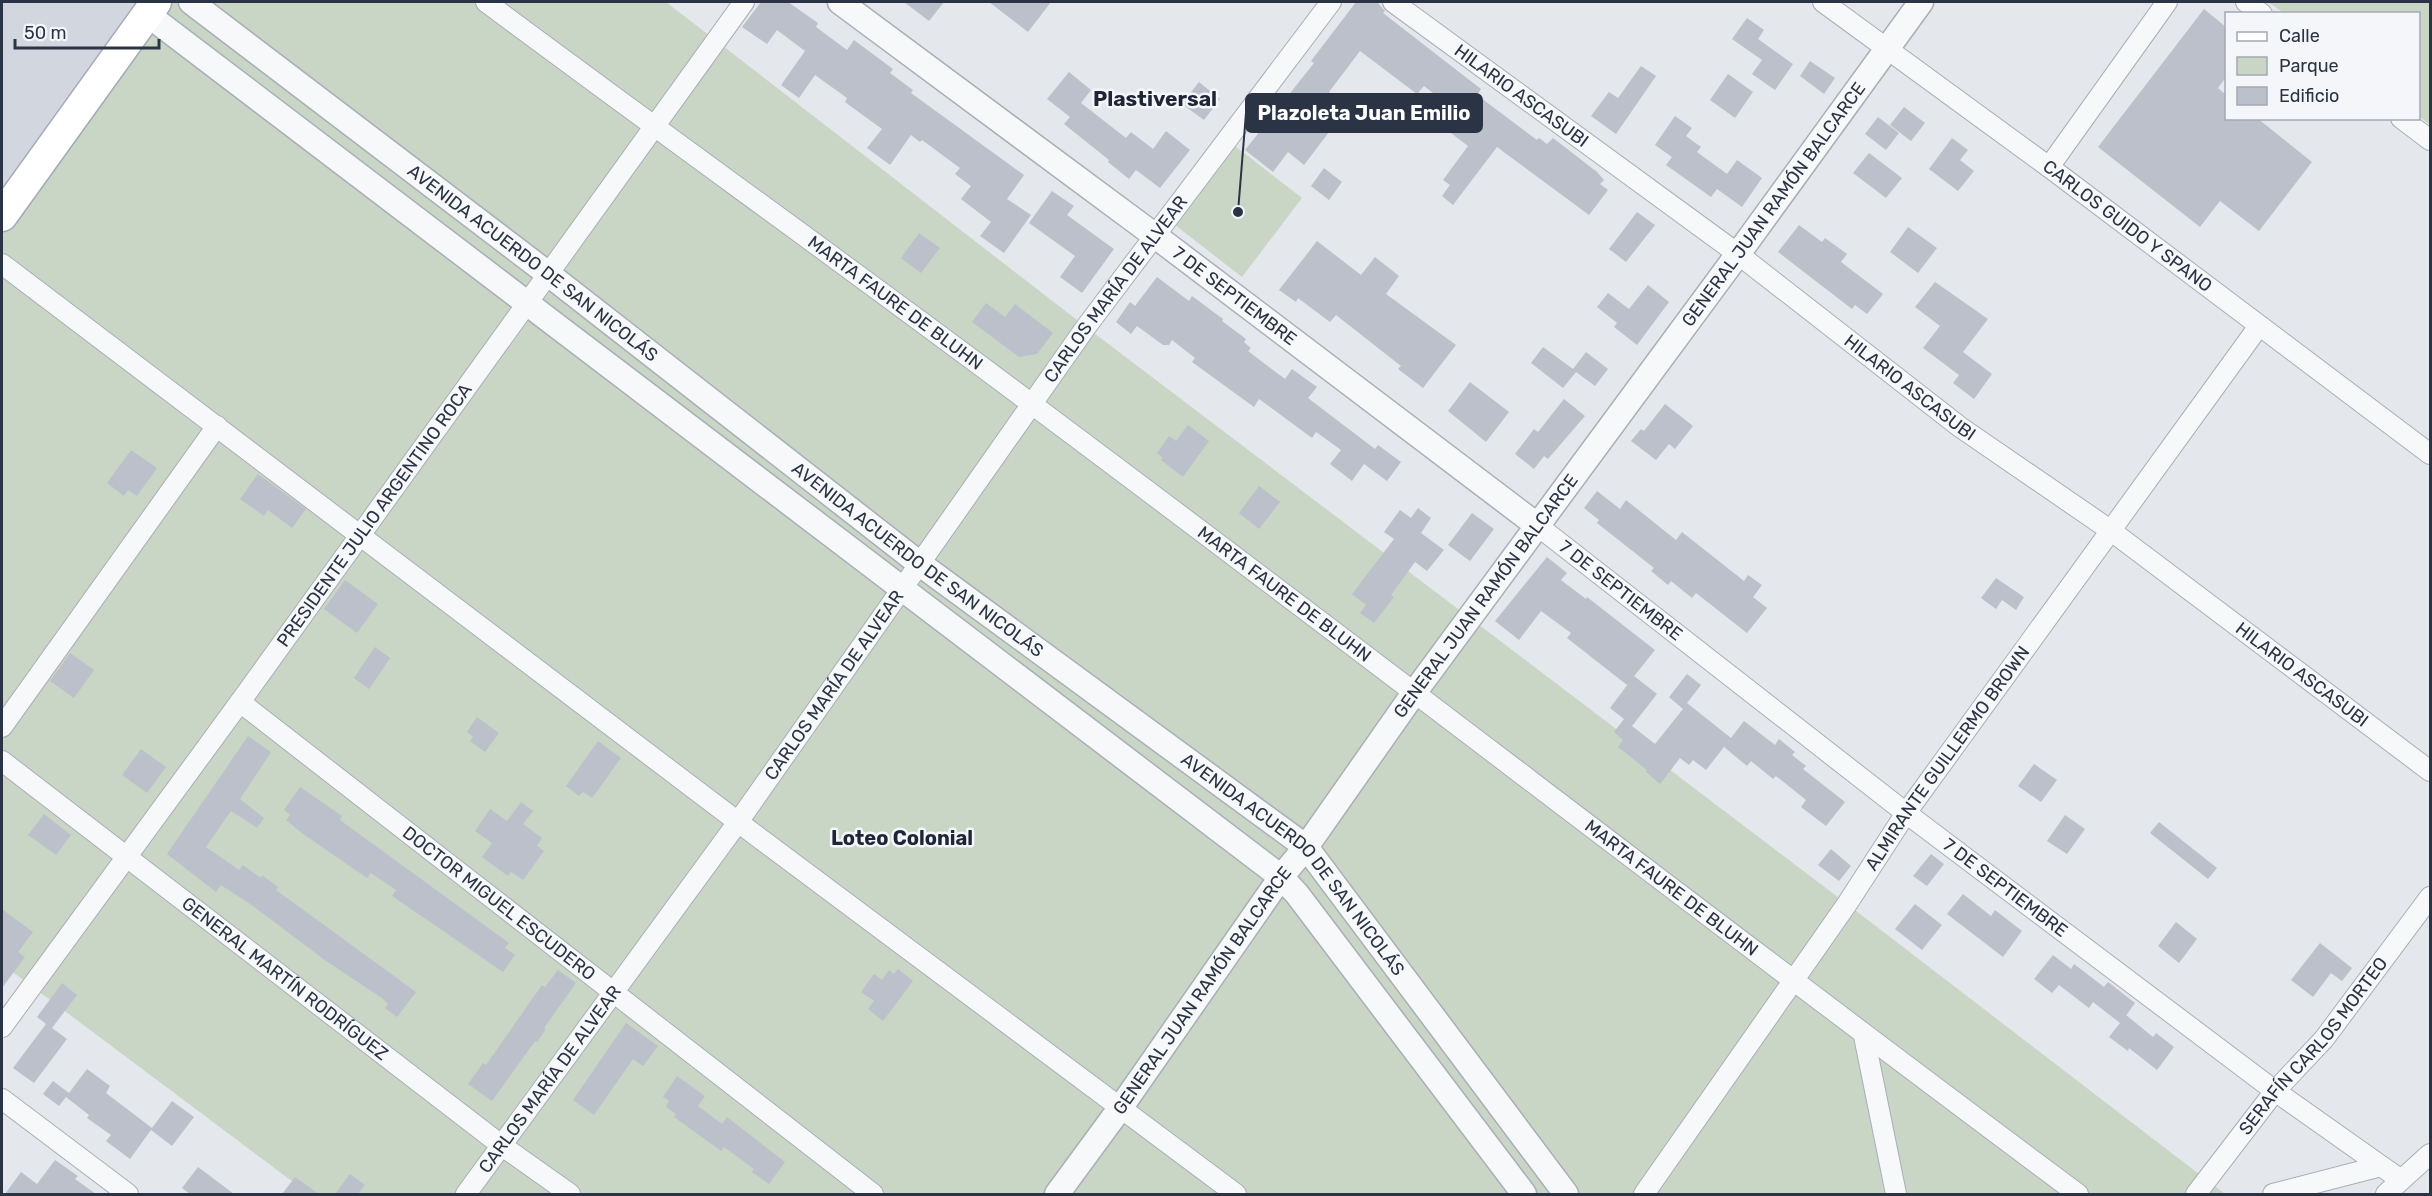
<svg xmlns="http://www.w3.org/2000/svg" width="2432" height="1196" viewBox="0 0 2432 1196" font-family="Rubik,sans-serif">
<style>
.built{fill:#d2d6de}
.green{fill:#c9d6c5}
.building{fill:#bbc0ca}
.lines{fill:none;stroke-linecap:round;stroke-linejoin:round}
.minor-casing{stroke:#a9aeb7;stroke-width:22}
.tertiary-casing{stroke:#a9aeb7;stroke-width:27}
.primary-casing{stroke:#a3abb8;stroke-width:33}
.minor{stroke:#f7f8fa;stroke-width:20}
.tertiary{stroke:#f7f8fa;stroke-width:24}
.primary{stroke:#fff;stroke-width:30}
.labels{text-anchor:middle;dominant-baseline:central;stroke-width:5;stroke-linejoin:round;paint-order:stroke}
.street-label{font-size:18px;fill:#2b3445;stroke:#f4f6f9}
.neighbourhood-label{font-size:20px;font-weight:bold;fill:#1d2536;stroke:#f4f6f9}
.quarter-label{font-size:21px;font-weight:bold;fill:#1d2536;stroke:#f4f6f9}
.leader{fill:none;stroke:#2b3445;stroke-width:2}
.callout-dot{fill:#2b3445;stroke:#f4f6f9;stroke-width:2}
.callout{fill:#2b3445;stroke:#2b3445;stroke-width:2}
.callout-label{font-size:20px;text-anchor:middle;font-weight:bold;fill:#fff}
</style>
<rect width="100%" height="100%" fill="#e4e7ec"/>
<path class="built" d="M2,2H156L2,216Z"/>
<path class="green" d="M156,2H666L1086,327L1847,904L2225,1194H309L2,964V216Z
M2268,2H2430V125L2419,116L2418,14L2284,13Z
M1235,146L1302,198L1242,277L1175,225Z"/>
<path class="building" d="M761,2H788L818,23L816,27L847,50L854,40L893,69L890,73L913,90L911,93L1024,175L1007,199L1031,215L1004,253L980,236L991,222L961,199L971,186L955,174L960,168L922,140L920,142L911,135L890,165L867,148L882,129L845,102L847,98L815,75L799,98L781,85L805,51L777,30L767,44L742,27Z
M904,2H944L929,21Z
M989,2H1051L1028,32Z
M1356,2H1377L1385,11L1383,13L1481,89L1477,95L1537,140L1539,138L1547,144L1553,138L1597,172L1604,180L1600,184L1608,190L1589,215L1497,147L1453,205L1442,196L1450,185L1443,180L1468,146L1439,124L1452,108L1424,86L1417,94L1360,51L1329,92L1348,107L1304,165L1288,152L1273,172L1245,150L1314,63L1311,61Z
M2204,9L2226,27V77L2218,88L2226,95V118H2257L2312,162L2259,231L2220,201L2200,227L2098,147Z
M1747,18L1764,30L1758,39L1793,64L1775,90L1752,74L1762,60L1732,39Z
M1810,61L1835,78L1824,94L1800,76Z
M1641,66L1656,76L1616,134L1591,116L1609,92L1618,98Z
M1069,72L1091,90L1081,103L1126,138L1131,132L1153,149L1166,131L1190,150L1160,188L1136,170L1129,179L1108,162L1109,160L1064,124L1070,117L1047,99Z
M1728,74L1753,92L1735,118L1710,100Z
M1199,82L1220,99L1204,120L1182,104Z
M1904,107L1925,123L1911,141L1890,125Z
M1675,116L1692,128L1686,136L1701,147L1697,152L1727,174L1737,160L1762,178L1742,207L1717,189L1711,197L1666,165L1672,157L1655,145Z
M1878,117L1899,133L1886,150L1865,134Z
M1952,138L1968,150L1960,160L1974,171L1958,191L1929,169Z
M1869,153L1902,178L1886,198L1853,173Z
M1324,168L1342,182L1329,200L1311,186Z
M1052,191L1074,206L1067,215L1114,249L1082,293L1060,277L1075,256L1029,223Z
M1637,212L1655,225L1626,262L1609,249Z
M1799,225L1822,242L1825,238L1847,254L1841,262L1883,294L1867,314L1855,305L1852,309L1778,252Z
M1908,227L1937,248L1918,273L1890,252Z
M919,233L940,248L921,273L901,258Z
M1317,241L1361,275L1375,257L1399,276L1386,294L1456,345L1423,388L1398,369L1401,366L1336,315L1330,322L1298,298L1296,302L1279,290Z
M1157,277L1189,301L1192,296L1223,319L1222,321L1246,339L1244,342L1251,348L1248,351L1285,379L1292,369L1317,387L1308,398L1375,449L1378,445L1401,462L1387,481L1364,464L1352,481L1330,464L1341,450L1316,432L1312,438L1259,399L1254,407L1192,362L1195,358L1172,340L1169,345H1163L1137,326L1131,334L1116,322L1130,302L1135,306Z
M1935,282L1988,319L1963,352L1992,374L1974,399L1953,383L1959,375L1923,348L1940,326L1915,307Z
M1648,285L1669,302L1637,345L1614,327L1617,323L1597,307L1608,293L1629,309Z
M986,303L1005,317L1015,304L1053,333L1037,354L1019,357L972,322Z
M1543,347L1573,369L1586,352L1608,369L1595,386L1576,372L1563,388L1531,363Z
M1470,382L1509,412L1486,442L1448,411Z
M1564,399L1585,416L1548,459L1544,456L1534,469L1515,454L1534,429L1538,432Z
M1665,404L1693,426L1675,449L1669,444L1656,460L1631,441L1641,429L1644,431Z
M1188,425L1209,441L1183,477L1161,460L1163,458L1157,453L1169,436L1176,441Z
M131,450L157,468L137,496L128,490L124,496L107,483Z
M258,474L306,509L292,528L268,510L264,516L240,499Z
M1259,486L1280,502L1259,529L1239,513Z
M1597,491L1620,509L1626,500L1676,540L1682,532L1744,581L1748,575L1762,585L1753,597L1767,608L1747,633L1696,593L1692,598L1671,581L1668,585L1651,571L1654,568L1597,523L1599,520L1584,508Z
M1418,508L1431,518L1421,533L1444,550L1427,571L1415,562L1391,595L1394,597L1374,623L1360,613L1366,605L1352,594L1394,539L1384,532L1400,510L1411,518Z
M1472,513L1494,529L1470,561L1448,545Z
M1547,557L1567,573L1561,580L1586,599L1587,597L1655,650L1627,685L1567,638L1571,633L1541,611L1519,640L1495,621Z
M1996,578L2024,597L2016,610L2002,600L1996,609L1981,598Z
M345,580L378,604L357,633L324,609Z
M375,647L390,658L369,689L354,678Z
M70,653L94,670L74,698L50,681Z
M1687,674L1701,685L1687,703L1731,738L1706,770L1693,760L1689,765L1680,758L1660,784L1646,772L1647,770L1618,747L1623,740L1614,732L1624,719L1610,708L1634,676L1657,694L1632,726L1655,744L1683,709L1669,697Z
M477,717L499,733L485,752L470,741L473,737L467,732Z
M1744,721L1775,745L1779,739L1795,752L1792,755L1806,766L1803,769L1845,802L1826,826L1801,807L1806,800L1776,776L1773,779L1751,761L1747,766L1724,747Z
M248,736L271,752L240,799L264,818L257,828L231,811L206,847L239,870L243,865L261,878L262,875L278,887L276,890L416,992L397,1017L385,1008L388,1004L382,998L326,961L253,906L221,885L216,892L167,854Z
M598,741L621,758L592,798L583,792L579,796L566,786Z
M141,749L166,767L147,793L122,775Z
M2034,764L2057,780L2041,802L2018,786Z
M300,787L342,816L340,820L509,943L505,948L515,955L503,972L392,896L396,890L371,873L367,878L303,834L286,820L290,815L284,810Z
M521,802L533,811L523,824L542,838L537,846L544,851L523,880L511,872L508,876L482,857L492,843L475,831L490,809L507,821Z
M44,814L71,835L56,855L28,835Z
M2065,815L2085,829L2067,854L2047,841Z
M2159,822L2217,868L2208,879L2150,833Z
M1831,849L1851,866L1839,881L1818,865Z
M1931,854L1944,864L1927,886L1913,876Z
M1963,894L1991,916L1995,910L2022,931L2003,957L1947,914Z
M1915,904L1942,925L1922,950L1895,929Z
M2,909L33,932L18,952L25,957L2,988Z
M2176,922L2197,939L2179,963L2158,946Z
M2320,943L2352,968L2342,981L2331,973L2313,997L2291,980Z
M2053,955L2071,969L2074,964L2104,987L2108,982L2135,1003L2125,1017L2126,1015L2153,1037L2156,1033L2174,1047L2157,1070L2129,1048L2128,1051L2109,1037L2120,1023L2093,1002L2089,1008L2059,985L2052,993L2034,979Z
M898,969L913,981L883,1021L868,1009L874,1001L861,992L874,974L882,980L889,970L894,974Z
M558,970L576,983L544,1028L546,1029L537,1042L535,1041L492,1101L468,1084L483,1063L486,1065L542,985L545,987Z
M62,983L77,995L52,1028L48,1025L67,1039L34,1083L13,1068L46,1024L37,1017Z
M626,1023L658,1046L643,1066L633,1059L594,1115L573,1100Z
M87,1069L110,1086L106,1093L152,1128L172,1101L194,1117L172,1146L151,1130L130,1159L106,1141L111,1135L87,1118L89,1115L66,1097L59,1106L43,1094L53,1081L69,1093Z
M677,1076L705,1096L698,1106L722,1124L727,1117L785,1162L769,1184L752,1172L754,1169L724,1147L721,1151L674,1117L676,1114L666,1107L669,1101L663,1097Z
M55,1160L78,1176L75,1179L96,1194H5L21,1172L37,1184Z
M198,1167L234,1194H190L182,1188Z
M350,1174L365,1185L358,1194H335Z
M295,1177L319,1194H282Z"/>
<g class="lines">
<defs>
<g id="minor">
<path id="s1" d="M486,2C667,137 852,269 1033,405C1383,666 1728,934 2078,1194"/>
<path id="s2" d="M1393,2L1738,254L1960,427L2110,530L2430,771"/>
<path id="s3" d="M1823,2L2049,167L2430,454"/>
<path d="M2246,2L2262,14"/>
<path d="M2401,118L2430,140"/>
<path d="M2049,167L2167,2"/>
<path d="M2,264L738,822L1236,1194"/>
<path id="s4" d="M1538,526L1906,813L2275,1091L2401,1180"/>
<path id="s5" d="M240,702L873,1194"/>
<path d="M2,727L217,426"/>
<path id="s6" d="M2,761L501,1145L570,1194"/>
<path id="s7" d="M2,1027L240,702L744,2"/>
<path d="M1864,1036L1896,1194"/>
<path d="M2,1099L128,1194"/>
<path id="s8" d="M466,1194L738,822L1086,327L1331,2"/>
<path id="s9" d="M1644,1194L1847,904L1906,813L2259,326"/>
<path id="s10" d="M2196,1194L2275,1091L2324,1039L2430,897"/>
<path d="M2273,1194L2381,1166"/>
<path d="M2386,1194L2430,1154"/>
</g>
<g id="tertiary">
<path id="s11" d="M191,2L547,273L920,564L1306,847L1566,1194"/>
<path id="s12" d="M840,2L1154,235L1538,526"/>
<path d="M147,14L1281,877L1297,894L1524,1194"/>
<path id="s13" d="M1057,1194L1121,1107L1281,877L1306,847L1414,693L1738,254L1921,2"/>
</g>
<path id="primary" d="M2,216L156,2"/>
</defs>
<use href="#minor" class="minor-casing"/>
<use href="#tertiary" class="tertiary-casing"/>
<use href="#primary" class="primary-casing"/>
<use href="#minor" class="minor"/>
<use href="#tertiary" class="tertiary"/>
<use href="#primary" class="primary"/>
</g>
<g class="labels">
<g class="street-label">
<text stroke="none"><textPath href="#s2" startOffset="159">HILARIO ASCASUBI</textPath></text>
<text stroke="none"><textPath href="#s13" startOffset="1222">GENERAL JUAN RAMÓN BALCARCE</textPath></text>
<text stroke="none"><textPath href="#s3" startOffset="378">CARLOS GUIDO Y SPANO</textPath></text>
<text stroke="none"><textPath href="#s11" startOffset="430">AVENIDA ACUERDO DE SAN NICOLÁS</textPath></text>
<text stroke="none"><textPath href="#s8" startOffset="1114">CARLOS MARÍA DE ALVEAR</textPath></text>
<text stroke="none"><textPath href="#s12" startOffset="492">7 DE SEPTIEMBRE</textPath></text>
<text stroke="none"><textPath href="#s1" startOffset="508">MARTA FAURE DE BLUHN</textPath></text>
<text stroke="none"><textPath href="#s2" startOffset="645">HILARIO ASCASUBI</textPath></text>
<text stroke="none"><textPath href="#s7" startOffset="633">PRESIDENTE JULIO ARGENTINO ROCA</textPath></text>
<text stroke="none"><textPath href="#s11" startOffset="916">AVENIDA ACUERDO DE SAN NICOLÁS</textPath></text>
<text stroke="none"><textPath href="#s4" startOffset="105">7 DE SEPTIEMBRE</textPath></text>
<text stroke="none"><textPath href="#s1" startOffset="994">MARTA FAURE DE BLUHN</textPath></text>
<text stroke="none"><textPath href="#s13" startOffset="736">GENERAL JUAN RAMÓN BALCARCE</textPath></text>
<text stroke="none"><textPath href="#s2" startOffset="1131">HILARIO ASCASUBI</textPath></text>
<text stroke="none"><textPath href="#s8" startOffset="628">CARLOS MARÍA DE ALVEAR</textPath></text>
<text stroke="none"><textPath href="#s9" startOffset="531">ALMIRANTE GUILLERMO BROWN</textPath></text>
<text stroke="none"><textPath href="#s11" startOffset="1402">AVENIDA ACUERDO DE SAN NICOLÁS</textPath></text>
<text stroke="none"><textPath href="#s4" startOffset="591">7 DE SEPTIEMBRE</textPath></text>
<text stroke="none"><textPath href="#s1" startOffset="1480">MARTA FAURE DE BLUHN</textPath></text>
<text stroke="none"><textPath href="#s5" startOffset="328">DOCTOR MIGUEL ESCUDERO</textPath></text>
<text stroke="none"><textPath href="#s6" startOffset="357">GENERAL MARTÍN RODRÍGUEZ</textPath></text>
<text stroke="none"><textPath href="#s13" startOffset="250">GENERAL JUAN RAMÓN BALCARCE</textPath></text>
<text stroke="none"><textPath href="#s10" startOffset="189">SERAFÍN CARLOS MORTEO</textPath></text>
<text stroke="none"><textPath href="#s8" startOffset="142">CARLOS MARÍA DE ALVEAR</textPath></text>
</g>
<g class="neighbourhood-label">
<text x="902" y="838">Loteo Colonial</text>
</g>
<g class="quarter-label">
<text x="1155" y="98">Plastiversal</text>
</g>
</g>
<path class="leader" d="M1238 212L1246 113"/>
<circle class="callout-dot" cx="1238" cy="212" r="6"/>
<rect class="callout" x="1246" y="94" width="236" height="38" rx="6"/>
<g class="callout-label">
<text x="1364" y="120">Plazoleta Juan Emilio</text>
</g>
<rect width="2432" height="1196" fill="none" stroke="#2b3445" stroke-width="6"/>
<rect x="2225" y="12" width="195" height="108" fill="#f4f6f9" stroke="#a4a8b1" stroke-width="1.5"/>
<rect x="2237" y="32" width="30" height="9" fill="#ffffff" stroke="#a4a8b1" stroke-width="1.5"/>
<text x="2279" y="42" font-size="18" fill="#2b3445">Calle</text>
<rect x="2237" y="57" width="30" height="18" fill="#c9d6c5" stroke="#a4a8b1" stroke-width="1.5"/>
<text x="2279" y="72" font-size="18" fill="#2b3445">Parque</text>
<rect x="2237" y="87" width="30" height="18" fill="#bbc0ca" stroke="#a4a8b1" stroke-width="1.5"/>
<text x="2279" y="102" font-size="18" fill="#2b3445">Edificio</text>
<path d="M15 39v9h144v-9" fill="none" stroke="#2b3445" stroke-width="3"/>
<text x="24" y="39" font-size="18" fill="#2b3445" stroke="#f4f6f9" stroke-width="4.5" paint-order="stroke">50 m</text>
</svg>
